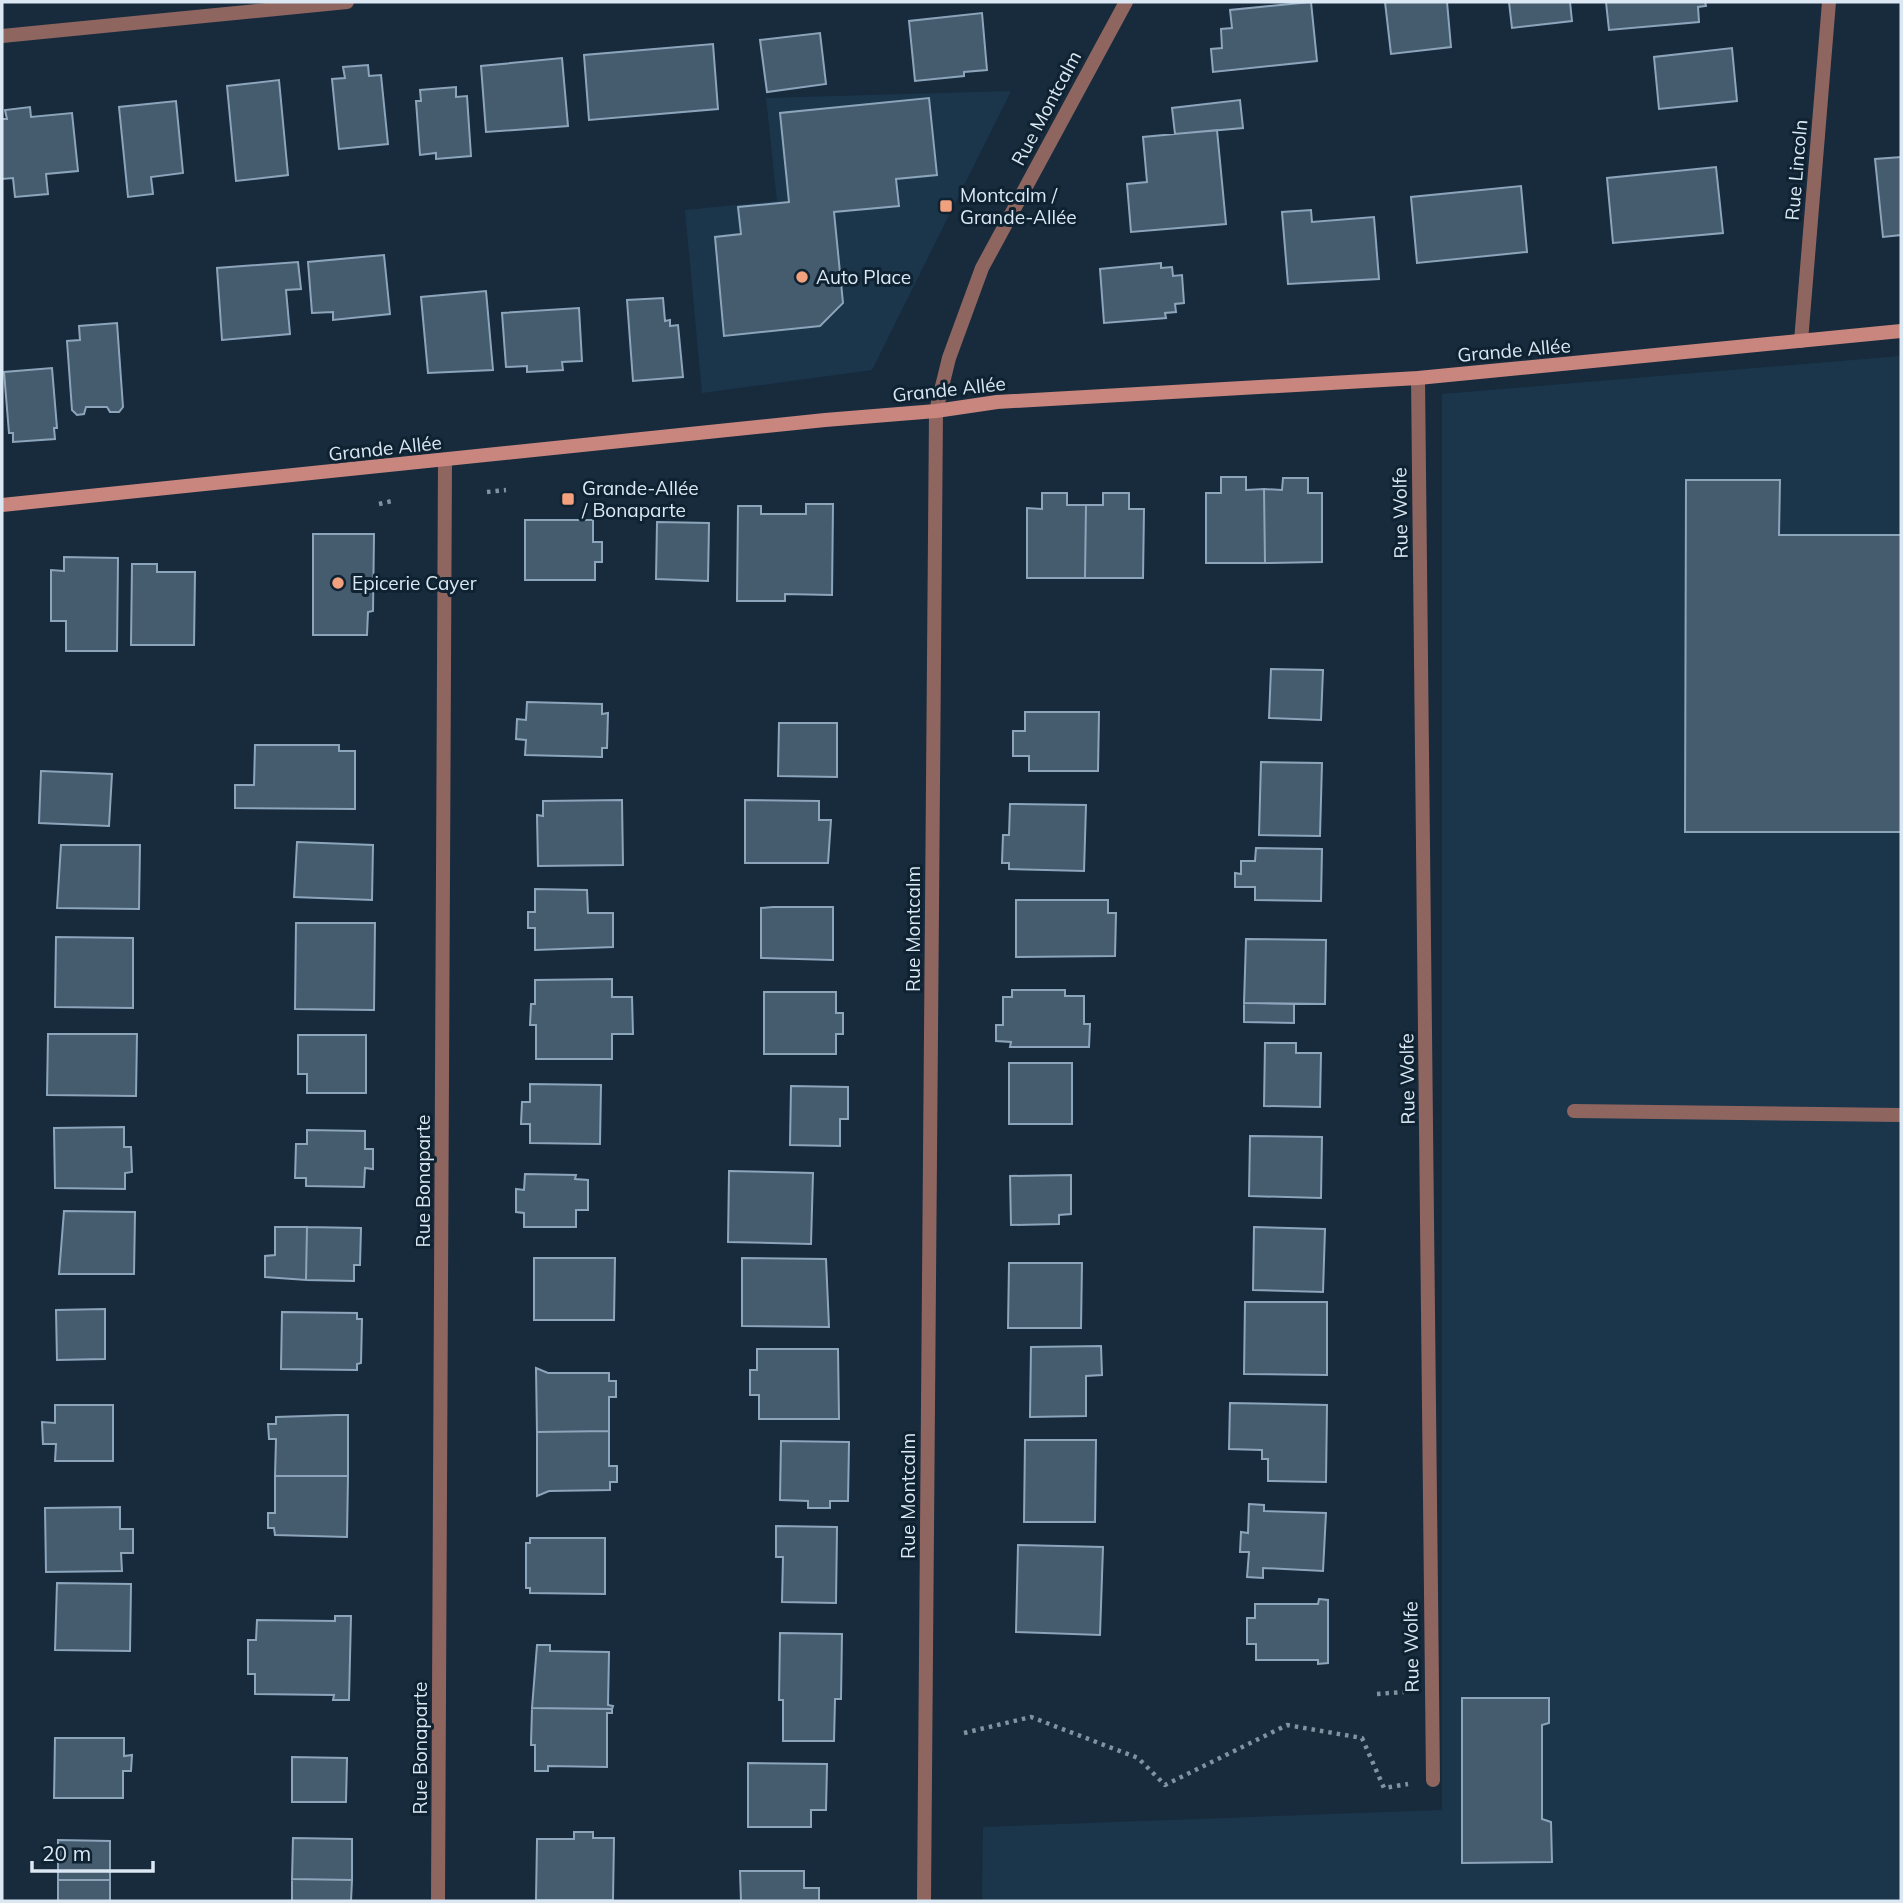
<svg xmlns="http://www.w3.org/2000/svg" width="1903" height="1903" viewBox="0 0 1903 1903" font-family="Mulish,sans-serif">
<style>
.built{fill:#1b364b}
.building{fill:#455b6e;stroke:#8da5bb;stroke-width:2}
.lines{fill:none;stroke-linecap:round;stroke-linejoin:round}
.path{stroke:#8292a1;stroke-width:4.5;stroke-dasharray:3.5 5;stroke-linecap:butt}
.lane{stroke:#8f6560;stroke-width:14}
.street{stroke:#8f6560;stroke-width:14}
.secondary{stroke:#c8867e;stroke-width:14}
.poi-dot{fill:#f1a17d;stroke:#0e2232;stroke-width:2.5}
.labels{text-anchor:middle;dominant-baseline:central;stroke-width:6;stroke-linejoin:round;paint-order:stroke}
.street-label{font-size:19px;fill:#dbe8f3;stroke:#0e2232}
.poi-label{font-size:19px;fill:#dbe8f3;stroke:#0e2232;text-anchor:start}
</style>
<rect width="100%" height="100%" fill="#172b3d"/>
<path class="built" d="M1011,91L872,370L702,393L685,210L777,201L766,98Z
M1901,356V1901H982L983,1827L1442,1810V394Z"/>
<path class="building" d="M1311,2L1317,61L1213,72L1211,49L1222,48L1221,29L1232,28L1230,10Z
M1385,2H1447L1451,47L1391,54Z
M1509,2H1570L1572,21L1512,28Z
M1606,2H1705L1706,6L1698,7L1699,22L1609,30Z
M982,13L987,70L964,72V76L915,81L909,21Z
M820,33L826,84L767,92L760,40Z
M713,44L718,109L589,120L584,55Z
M1732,48L1737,101L1659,109L1654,57Z
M562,58L568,126L486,132L481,66Z
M368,65L369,76L381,75L388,144L339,149L332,79L345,78L343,67Z
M279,80L288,175L236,181L227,86Z
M456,87V97L467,96L471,156L436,159V153L420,155L416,101H421L420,90Z
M929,98L937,175L896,179L899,206L834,212L843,303L820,326L724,336L715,237L741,234L738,207L789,202L780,113Z
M1240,100L1243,128L1175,134L1172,108Z
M176,101L183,173L151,177L153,194L128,197L119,107Z
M30,107L31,117L72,113L78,171L46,174L48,194L15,197L13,178L2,179V119H7L5,110Z
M1217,130L1226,224L1131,232L1127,184L1147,182L1143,137Z
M1901,157V235L1883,237L1875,159Z
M1716,167L1723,233L1613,243L1607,178Z
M1521,186L1527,252L1417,263L1411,197Z
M1311,210L1312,222L1374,217L1379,279L1288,284L1282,212Z
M384,255L390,314L333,320V312L312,313L308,262Z
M298,262L301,289L286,290L290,334L222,340L217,268Z
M1161,263V268L1172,267L1173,276L1182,275L1184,303L1175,304L1176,312L1165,313L1166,318L1104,323L1100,269Z
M486,291L493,370L428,373L421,297Z
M663,298L665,321L670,320V326L678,325L683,377L633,381L627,300Z
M579,308L582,361L562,362L563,370L527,372V366L506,367L502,313Z
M117,323L123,407L119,412H110L107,407H86L84,414L77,415L72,410L67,341L80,340L79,326Z
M52,368L57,428H54L55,439L13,442V433H9L4,372Z
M1221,477H1246V490L1264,489L1265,563H1206V493H1221Z
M1283,478H1308V493H1322V562L1265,563L1264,489L1282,490Z
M1686,480H1780L1779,535H1901V832H1685Z
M1042,493H1067V505H1086L1085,578H1027V508L1042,509Z
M1103,493H1129V509H1144L1143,578H1085L1086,505H1103Z
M806,504H833L832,595L785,594V601H737L738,506H761V514H806Z
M525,520H593V542H602V562H595V580H525Z
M657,522L709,523L708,581L656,579Z
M313,534H374L373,611L368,612L367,635H313Z
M64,557L118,558L117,651H66V621H51V570L64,571Z
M132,564H157V572H195L194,645H131Z
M1271,669L1323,670L1321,720L1269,718Z
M527,702L602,704V714L608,713L607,748H602V757L525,755L526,740L516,739L517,719L526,720Z
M1025,712H1099L1098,771H1029V756H1013V731H1025Z
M779,723H837V777L778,776Z
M255,745H339V751H355V809L235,808V785H254Z
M1261,762L1322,763L1320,836L1259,835Z
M41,771L112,774L109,826L39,823Z
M622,800L623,865L538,866L537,815L543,816V801Z
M745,800L819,801V820H831L828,863H745Z
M1010,804L1086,805L1084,871L1009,869V863H1002L1003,835H1009Z
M297,842L373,845L372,900L294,897Z
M61,845H140L139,909L57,908Z
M1256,848L1322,849L1321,901L1255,900V887H1235V873L1241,874V861H1255Z
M535,889L587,890L588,913H613V947L535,950V928H528V912H535Z
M1016,900H1108V913H1116L1115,956L1016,957Z
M773,907H833V960L761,958V908Z
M296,923H375L374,1010L295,1009Z
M56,937L133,938V1008L55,1007Z
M1246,939L1326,940L1325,1004L1244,1003Z
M612,979V997H632L633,1034H612V1059H536V1025H530L531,1004H535V980Z
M1012,990H1065V996H1084V1024H1090L1089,1047H1010L1011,1042L996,1041V1025H1003V997H1012Z
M764,992H836V1013H843V1034H836V1054H764Z
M1244,1003L1294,1004V1023L1244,1022Z
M48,1034H137L136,1096L47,1095Z
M298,1035H366V1093H307V1074H298Z
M1265,1043H1296V1053H1321L1320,1107L1264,1106Z
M1009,1063H1072V1124H1009Z
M530,1084L601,1085L600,1144L530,1143V1124H521L522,1102H530Z
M791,1086L848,1087V1119H840V1146L790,1145Z
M124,1127V1147H131L132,1172L125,1173V1189L55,1188L54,1128Z
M307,1130L365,1131V1149H373V1169L365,1168L364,1187L306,1186V1178H295L296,1144H307Z
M1250,1136L1322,1137L1321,1198L1249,1196Z
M729,1171L813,1173L811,1244L728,1242Z
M525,1174L576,1175L575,1179L588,1180V1210H576V1227H524V1213L516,1212V1189L524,1190Z
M1071,1175V1214L1059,1215V1224L1011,1225L1010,1176Z
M64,1211L135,1212L134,1274H59Z
M275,1227H307L306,1280L265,1277V1256L275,1255Z
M307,1227L361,1228L360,1265H354V1281L306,1280Z
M1254,1227L1325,1229L1323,1292L1253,1290Z
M534,1258H615L614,1320H534Z
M742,1258L826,1259L829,1327L742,1326Z
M1009,1263H1082L1081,1328H1008Z
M1245,1302H1327V1375L1244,1374Z
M105,1309V1359L57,1360L56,1310Z
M282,1312L357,1313V1319H362L361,1363L357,1364V1370L281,1369Z
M1101,1346L1102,1375L1086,1376V1416L1030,1417L1031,1347Z
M757,1349H838L839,1419H759V1395H750V1370H757Z
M536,1368L548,1373H609V1381H616V1397H609V1431L537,1432Z
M1230,1403L1327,1405L1326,1482L1268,1481V1459H1262V1450L1229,1449Z
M55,1405H113V1461H55L56,1444H43L42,1422L55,1423Z
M337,1415H348V1476H275L276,1439H269L268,1424H276V1417Z
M609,1431V1466H617V1482H610V1490L549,1491L537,1496V1432Z
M1025,1440H1096L1095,1522H1024Z
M781,1441L849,1442L848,1501H830V1508H808V1501L780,1500Z
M275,1476H348L347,1537L275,1535L274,1528H268V1513H275Z
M1249,1504L1264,1505V1511L1326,1513L1323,1571L1263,1568V1578L1247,1577L1249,1552H1240L1241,1532L1248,1533Z
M120,1507V1529H133V1553H121L122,1571L46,1572L45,1508Z
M776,1526L837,1527L836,1603L782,1602L783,1557H776Z
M530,1538H605V1594L530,1593V1588H526V1543H530Z
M1018,1545L1103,1547L1100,1635L1016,1632Z
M57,1583L131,1584L130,1651L55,1650Z
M1319,1599L1328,1600V1663L1318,1664V1660H1256V1644H1247V1618H1255V1604H1318Z
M335,1616H351L349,1700H333L334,1695L255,1694V1674H248V1640H256L257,1620L335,1621Z
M780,1633L842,1634L841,1699H835L834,1741H783V1700H779Z
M537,1645H550V1651L609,1652L608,1705L613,1706L612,1709L532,1708Z
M1462,1698H1549V1723L1542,1725V1819L1551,1822L1552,1862L1462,1863Z
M532,1708L612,1709V1713H607V1767L548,1766V1771H535V1745H531Z
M55,1738H124V1756L132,1755L131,1771H123V1798H54Z
M292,1757L347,1758L346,1802H292Z
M748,1763L827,1764L826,1810H811V1827H748Z
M574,1832H593V1838H614L613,1900H536L537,1839H574Z
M293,1838L352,1839V1880L292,1879Z
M58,1840L110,1841V1880H58Z
M740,1871H804V1888H819V1901H741Z
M292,1879L352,1880L351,1901H292Z
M58,1880H110V1901H58Z"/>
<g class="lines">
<path class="path" d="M487,492L506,490
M379,504L392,501
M1377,1694L1404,1692
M964,1733L1031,1717L1138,1758L1165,1785L1287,1725L1362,1738L1384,1788L1408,1784"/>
<path class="lane" d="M1574,1111L1901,1115"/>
<path class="street" d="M2,36L347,2
M1801,341L1829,2
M1418,378L1433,1780
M438,1901L445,461
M924,1901L936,411L949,358L982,268L1126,2"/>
<path class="secondary" d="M2,505L825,420L936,411L997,402L1418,378L1901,331"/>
</g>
<g class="poi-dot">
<rect x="939" y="199" width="14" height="14" rx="3.5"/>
<circle cx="802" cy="277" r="7"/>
<rect x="561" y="492" width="14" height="14" rx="3.5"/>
<circle cx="338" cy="583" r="7"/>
</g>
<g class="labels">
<g class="street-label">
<text transform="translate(1046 108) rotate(-62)">Rue Montcalm</text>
<text transform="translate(1796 170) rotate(-85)">Rue Lincoln</text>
<text transform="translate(1514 350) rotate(-5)">Grande Allée</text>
<text transform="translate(949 389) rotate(-6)">Grande Allée</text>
<text transform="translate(385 448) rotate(-6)">Grande Allée</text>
<text transform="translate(1400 513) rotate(-91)">Rue Wolfe</text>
<text transform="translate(913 929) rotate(-90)">Rue Montcalm</text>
<text transform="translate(1407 1079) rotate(-91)">Rue Wolfe</text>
<text transform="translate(423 1181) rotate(-90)">Rue Bonaparte</text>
<text transform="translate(908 1496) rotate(-90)">Rue Montcalm</text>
<text transform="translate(1411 1647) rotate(-91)">Rue Wolfe</text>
<text transform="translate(420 1748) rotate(-90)">Rue Bonaparte</text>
</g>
<g class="poi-label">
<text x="960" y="195">Montcalm /<tspan x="960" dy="22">Grande-Allée</tspan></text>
<text x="816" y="277">Auto Place</text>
<text x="582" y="488">Grande-Allée<tspan x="582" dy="22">/ Bonaparte</tspan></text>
<text x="352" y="583">Epicerie Cayer</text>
</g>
</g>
<rect width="1903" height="1903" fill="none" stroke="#dbe8f3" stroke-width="7"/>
<path d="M32 1861v10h121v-10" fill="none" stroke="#dbe8f3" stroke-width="3.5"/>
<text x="42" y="1861" font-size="21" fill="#dbe8f3" stroke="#0e2232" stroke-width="5" paint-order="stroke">20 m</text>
</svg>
